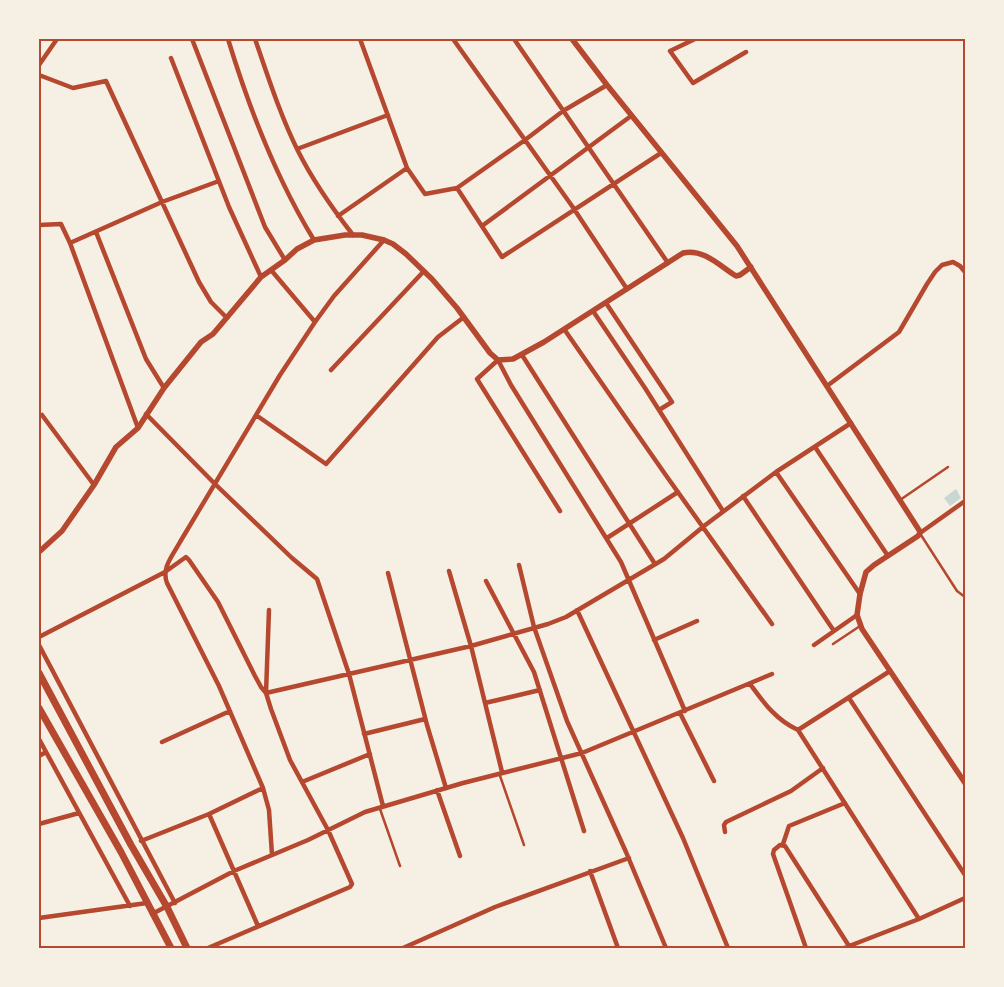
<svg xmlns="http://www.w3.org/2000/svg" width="1004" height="987" viewBox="0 0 1004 987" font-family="'PT Sans Narrow',sans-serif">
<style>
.water{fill:#c9d6d2}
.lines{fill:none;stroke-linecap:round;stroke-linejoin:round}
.service{stroke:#b5482f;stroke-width:2.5}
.minor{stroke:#b5482f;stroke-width:4.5}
.tertiary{stroke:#b5482f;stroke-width:5.5}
.primary{stroke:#b5482f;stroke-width:7}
.neatline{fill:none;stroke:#b5482f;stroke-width:2}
</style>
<rect width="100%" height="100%" fill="#f6efe4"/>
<path class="water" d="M956,489L961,498L950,506L944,498Z"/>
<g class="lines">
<path class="service" d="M900,500L948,467
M921,535L957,591L965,597
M833,644L860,626
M499,773L524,845
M380,809L400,866"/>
<path class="minor" d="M192,39L265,227L285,260
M228,39C249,108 276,178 314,240
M255,39C268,76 280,115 298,151C313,181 332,208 353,235
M360,39L407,168L425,194L457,188L525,140L563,111L607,85
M453,39L572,206L627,289
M514,39L668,263
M695,39L670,51L693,83L746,52
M171,58L229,207L261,277
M39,65L57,39
M39,75L73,88L106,81L199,282L211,302L227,318
M297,149L388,115
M457,188L502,257L661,153
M338,216L407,168
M39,225L61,224L70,243L138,428
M482,226L631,116
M96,232L146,359L164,388
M70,243L162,202L219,181
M271,270L315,322
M606,303L672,402L659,410
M593,311L645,388L723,511
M564,329L665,474L772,624
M522,355L655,564
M331,370L424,271
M827,386L899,332L927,284L935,272L942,265L953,262L960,266L965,272
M146,414L215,484L292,558L317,579L349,674L383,806
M42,415L94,485
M256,415L326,464L438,337L464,317
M815,447L888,556
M776,472L860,594
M743,496L834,631
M560,511L477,379L498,360L511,385L621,562L685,711
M920,533L965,501
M607,538L678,492
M519,565L534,627L567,721L626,852L666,948
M449,571L471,646L502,772
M388,573L427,725L446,788
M486,581L534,672L584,831
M269,610L266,693L471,646L548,624L566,617L664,559L704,526L776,472L851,423
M577,610L683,838L728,948
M39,637L165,572L186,557L189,560L218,602L255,676L261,687L266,693L271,709L290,760L328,830L352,884L350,887L208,948
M654,640L697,621
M39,645L175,903
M814,645L857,615
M750,684C764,703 776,720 798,730L919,919
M849,698L965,875
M485,703L540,690
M680,713L714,781
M798,730L890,671
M364,734L425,719
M39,739L130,906
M162,742L230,711
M39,756L46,752
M302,782L370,754
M437,790L460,856
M209,814L258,926
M39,824L79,813
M725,832L724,825L726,822L791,791L823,768
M141,841L209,814L263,788
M783,844L789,826L845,803
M272,855L269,810L263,788L219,686L167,583C161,568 173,555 180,542L280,375L315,322L334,296L384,240
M590,871L618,948
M152,914L234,871L308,840L365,812L463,783L582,753L772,674
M39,918L147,903
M403,948L495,907L629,858
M806,948L773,854L774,850L780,845L785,846L849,946
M844,948L919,919L965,898"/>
<path class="tertiary" d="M572,39L607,85L737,246L919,530L920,533L918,536L874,565L866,572L860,594L857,615L862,629L965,783
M39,552L62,531L94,485L116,447L138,428L164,388L201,342L213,334L261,277L285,260L297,249L314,240L345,235H362L384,240L393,244L406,254L432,279L457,308L490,353L498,360L513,359L544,342L683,253C703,248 720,266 736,276L740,275L751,267"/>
<path class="primary" d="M39,673L131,845L167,907L187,948
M39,708L121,852L171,948"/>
</g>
<rect width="1004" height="987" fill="none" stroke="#f6efe4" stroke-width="80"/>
<rect x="40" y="40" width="924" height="907" class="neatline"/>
</svg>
